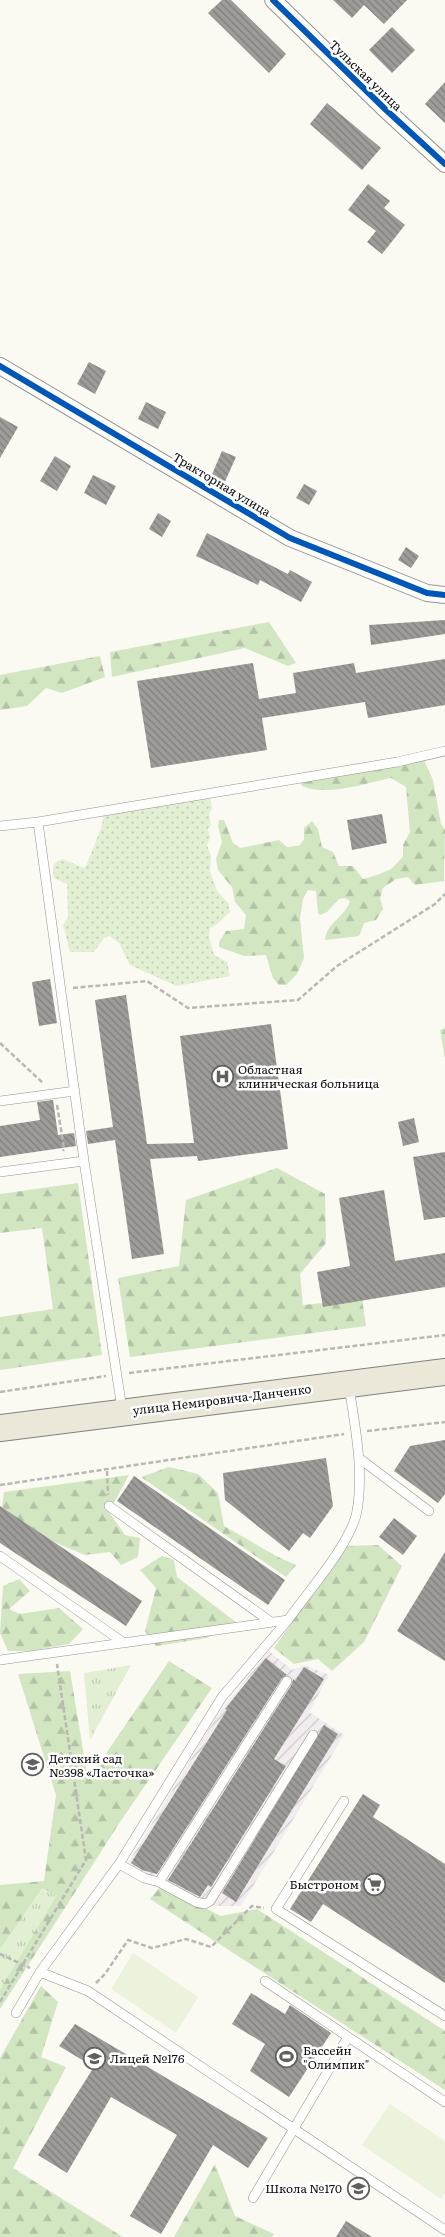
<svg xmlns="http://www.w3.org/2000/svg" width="445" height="2237" viewBox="0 0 445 2237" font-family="Literata,serif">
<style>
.industrial{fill:url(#industrial-furrows)}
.grass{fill:url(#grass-dots)}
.forest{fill:url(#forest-firs)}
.park{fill:url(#park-tufts)}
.pitch{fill:#ebf3dd}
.building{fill:url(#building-back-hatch)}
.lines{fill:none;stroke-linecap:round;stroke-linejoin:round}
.lane-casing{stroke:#949390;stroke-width:10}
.street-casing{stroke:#949390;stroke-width:18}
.primary-casing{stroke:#81817d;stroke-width:28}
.path{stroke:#b8b8b6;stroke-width:2.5;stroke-dasharray:5 2.5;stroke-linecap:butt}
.lane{stroke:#fefefd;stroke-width:9}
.street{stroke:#fefefd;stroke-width:16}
.primary{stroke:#ebe8d9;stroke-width:26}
.cycleway-casing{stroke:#fff;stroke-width:9}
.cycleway{stroke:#0057b8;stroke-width:6}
.labels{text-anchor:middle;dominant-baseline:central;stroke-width:5;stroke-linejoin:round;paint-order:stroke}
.street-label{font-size:12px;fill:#0d0d0d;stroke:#fff}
.poi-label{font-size:12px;fill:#0d0d0d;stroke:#fff;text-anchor:start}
</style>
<defs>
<pattern id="industrial-furrows" width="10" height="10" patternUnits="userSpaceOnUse" patternTransform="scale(1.25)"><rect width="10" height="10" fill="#f2ecee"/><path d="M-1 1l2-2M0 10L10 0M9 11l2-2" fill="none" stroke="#cec9cb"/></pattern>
<pattern id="grass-dots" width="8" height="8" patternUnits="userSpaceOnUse" patternTransform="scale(1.25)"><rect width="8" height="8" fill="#e2efd3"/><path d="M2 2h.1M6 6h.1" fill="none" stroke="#c1ccb4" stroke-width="1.8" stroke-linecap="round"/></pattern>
<pattern id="forest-firs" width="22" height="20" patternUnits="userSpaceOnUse" patternTransform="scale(1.25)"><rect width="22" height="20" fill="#d2e6c2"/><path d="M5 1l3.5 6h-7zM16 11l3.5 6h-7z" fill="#b3c4a6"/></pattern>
<pattern id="park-tufts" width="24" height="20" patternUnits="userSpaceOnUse" patternTransform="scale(1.25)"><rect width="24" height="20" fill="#e2efd3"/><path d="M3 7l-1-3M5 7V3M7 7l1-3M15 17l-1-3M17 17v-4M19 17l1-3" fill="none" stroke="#c1ccb4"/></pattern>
<pattern id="building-back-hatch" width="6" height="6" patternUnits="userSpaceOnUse" patternTransform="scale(1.25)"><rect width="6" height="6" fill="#9d9c98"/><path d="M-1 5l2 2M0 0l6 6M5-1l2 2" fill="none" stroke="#7e7e7a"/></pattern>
</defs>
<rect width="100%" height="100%" fill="#faf9f2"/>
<path class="industrial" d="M269,1651L292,1670L304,1665L329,1675L309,1712L344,1735L241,1906H196L127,1865L218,1714Z"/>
<path class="grass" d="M209,792L212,809L209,814L211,825L208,829L210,837L207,845L211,856L210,871L217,891L229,904L230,912C223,918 219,924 210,928L209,937L214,955L227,962L230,976L177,986L130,965L119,943L109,936L104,938L94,952H70L63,925L68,918L67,884L54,878C52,868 52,862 63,859L83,868L86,866L102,826L104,808Z"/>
<path class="forest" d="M269,622L296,663L288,666L245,648L112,677L110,652Z
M100,656L105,677L62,693L46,688L27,706L0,710V675Z
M424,760L433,780L441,824L445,829L444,881L415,885L408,877L396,879L383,888L380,898L383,909L376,920L364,923L359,936L325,940C326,923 345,917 350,901L345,898L339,899L327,912L320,915L318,913L316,891L308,890L303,899L300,919L304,958L297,974L286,985H279L273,978L266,955L244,956L219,947V942L226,931L244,929L246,915L235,902L232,887L218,870L216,859L222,842L218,826L219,820H224L233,843L240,848L279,840L287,847L299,846L304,839V828L312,821L318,829L322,847L333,852L339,866H353L363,879C366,879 388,871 391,869C395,866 399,860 403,857V845L410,832L406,787L391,778C365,783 328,797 302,786L299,779Z
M445,1028V1058L440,1030Z
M277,1168L325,1194L326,1243L300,1274L303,1305L362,1299L366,1326L130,1357L118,1278L179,1266L186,1200Z
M78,1183L102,1355L0,1370V1317L53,1309L42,1228L0,1233V1194Z
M169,1467L198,1474L218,1493L224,1526L278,1557L296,1565L286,1577L141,1477Z
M129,1475L109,1512L125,1535L140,1538L138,1557L121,1565L110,1552L85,1555L35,1534L2,1507L4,1492Z
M378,1545L402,1566L364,1642L332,1671L318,1659L294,1664L274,1648L347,1546Z
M162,1556L174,1560L177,1577L237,1623L207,1638L156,1646L145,1631L156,1588L140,1570Z
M19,1579L30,1591L9,1609L20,1614L59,1608L83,1629L69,1644L30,1651H8L0,1633L3,1586Z
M169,1661L212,1688L120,1822L0,2009V1885L44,1881L56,1795L18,1674L70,1671L88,1780Z
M161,1886L221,1916L257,1909L445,2031V2090L150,1899Z
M41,1986L58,2002L41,2057L66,2067L13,2168L123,2237H0V2058Z
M215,2164L235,2216L274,2234L272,2237H174Z"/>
<path class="park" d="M131,1665L90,1740L84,1673Z
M42,1888L57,1895L0,1990V1949Z"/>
<path class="pitch" d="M133,1953L198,1997L176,2033L111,1989Z
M390,2104L445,2141V2193L441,2199L362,2145Z"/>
<path class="building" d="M222,0H231L286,54L269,73L208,13Z
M333,0H407L384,24L364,5L352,18Z
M392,27L415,50L392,73L369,50Z
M445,82V123L425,104Z
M327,103L381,148L362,170L310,124Z
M368,184L390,201L384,208L405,225L382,254L367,242L376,231L348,210Z
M89,362L106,371L95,394L77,384Z
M146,402L166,412L158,429L138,419Z
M0,417L18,427L0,458Z
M222,451L236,457L223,486L210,479Z
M55,456L71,466L57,491L40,481Z
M93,475L116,486L106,505L84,493Z
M304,484L317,491L309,505L296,498Z
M158,513L171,521L162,537L149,529Z
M207,533L288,574L290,570L312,582L301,602L260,580L258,585L196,556Z
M406,547L419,556L411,568L398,560Z
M445,620V634L371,645L369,625Z
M445,659V705L368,718L365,702L262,718L267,750L151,768L137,681L253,663L259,699L296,693L293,673L354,663L356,673Z
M382,814L387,843L352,850L347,820Z
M50,979L57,1023L39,1026L32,982Z
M126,995L147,1144L194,1143L180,1036L271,1024L288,1149L198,1161L197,1156L150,1159L164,1254L132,1259L115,1140L88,1144L86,1131L113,1127L95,1000Z
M53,1100L58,1135L74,1133L76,1146L0,1157V1126L40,1120L37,1102Z
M414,1118L419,1142L403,1146L398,1122Z
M445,1152V1217L424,1220L413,1157Z
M384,1190L395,1261L445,1253V1287L323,1307L317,1272L350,1266L339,1198Z
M445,1440V1494L438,1503L394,1471L410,1446Z
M326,1458L333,1506L310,1538L303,1533L289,1551L225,1500L223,1473Z
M134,1476L285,1580L268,1605L117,1501Z
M0,1506L142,1601L126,1626L0,1543Z
M394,1518L417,1536L403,1555L379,1537Z
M445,1552V1661L397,1631Z
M266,1658L287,1675L282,1678L157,1874L142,1870L131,1863L227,1710L225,1709Z
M304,1667L324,1679L274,1759L286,1766L211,1887L208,1885L200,1897L168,1880L292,1684L293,1679L295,1681Z
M324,1725L338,1734L236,1902L222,1893Z
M363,1794L380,1805L373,1817L445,1864V1983L323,1904L311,1922L290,1909Z
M251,1993L285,2014L290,2005L331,2033L289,2097L250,2071L265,2044L232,2024Z
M75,2024L268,2138L248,2168L213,2145L161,2234L130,2216L177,2135L111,2097L67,2173L38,2155L94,2067L59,2046Z
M346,2221L372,2237H336Z"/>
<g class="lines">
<defs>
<path id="lane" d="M38,822L84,1161
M0,826L38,822L397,762L445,751
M0,1101L75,1091
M0,1172L84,1161L122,1409
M359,1458L429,1511
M109,1506L271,1622
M0,1556L124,1643
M0,1660L288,1620C307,1593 352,1542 357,1511C364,1470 355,1427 349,1386
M344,1801L276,1909L445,2016
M119,1864L144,1878L159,1882L196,1902L205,1904L210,1901L313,1735
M159,1882L287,1681
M40,1972L88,1991L445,2230
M265,1981L445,2102
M16,2013L40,1972L119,1864L222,1697L288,1620
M253,2198L348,2037"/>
<path id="street" d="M273,0L385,109L445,164
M0,366L290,538L427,593L445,595"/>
<path id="primary" d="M0,1428L445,1372"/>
</defs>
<use href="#lane" class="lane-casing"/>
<use href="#street" class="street-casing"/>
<use href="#primary" class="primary-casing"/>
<path class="path" d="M73,988L147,981L188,1008L298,1000L337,966L435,904L445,894
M0,1043L43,1083
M57,1105L64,1148L63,1151
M129,1373L445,1335
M0,1392L106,1376
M367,1431L445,1422
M107,1471L108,1495
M0,1485L344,1434
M0,1954L30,1968
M96,1983L105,1974L128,1940L152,1948L186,1939L211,1947L252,1906L264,1908
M0,2002L86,1860L57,1664"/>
<use href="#lane" class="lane"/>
<use href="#street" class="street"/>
<use href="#primary" class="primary"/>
<defs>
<path id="cycleway" d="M273,0L385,109L445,164
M0,366L290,538L427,593L445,595"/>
</defs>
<use href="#cycleway" class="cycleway-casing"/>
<use href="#cycleway" class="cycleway"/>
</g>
<defs>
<symbol id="hospital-ring" viewBox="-11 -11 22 22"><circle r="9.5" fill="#fff" stroke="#60605d" stroke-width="1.5"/><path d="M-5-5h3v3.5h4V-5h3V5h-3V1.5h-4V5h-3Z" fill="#60605d"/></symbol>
<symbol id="school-ring" viewBox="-11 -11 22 22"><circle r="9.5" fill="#fff" stroke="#60605d" stroke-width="1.5"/><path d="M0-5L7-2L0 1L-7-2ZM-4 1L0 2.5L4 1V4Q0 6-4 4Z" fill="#60605d"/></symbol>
<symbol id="supermarket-ring" viewBox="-11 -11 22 22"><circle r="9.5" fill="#fff" stroke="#60605d" stroke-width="1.5"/><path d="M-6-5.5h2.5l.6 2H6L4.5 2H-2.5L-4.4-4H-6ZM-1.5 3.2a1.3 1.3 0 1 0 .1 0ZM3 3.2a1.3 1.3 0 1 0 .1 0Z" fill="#60605d"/></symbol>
<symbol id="stadium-ring" viewBox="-11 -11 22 22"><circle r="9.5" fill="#fff" stroke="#60605d" stroke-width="1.5"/><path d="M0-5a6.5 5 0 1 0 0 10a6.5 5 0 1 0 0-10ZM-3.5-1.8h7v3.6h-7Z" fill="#60605d"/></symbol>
</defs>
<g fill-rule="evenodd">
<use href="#hospital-ring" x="210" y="1064" width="25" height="25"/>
<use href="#school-ring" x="20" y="1752" width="25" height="25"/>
<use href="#supermarket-ring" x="362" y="1872" width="25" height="25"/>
<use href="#stadium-ring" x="274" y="2044" width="25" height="25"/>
<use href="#school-ring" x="82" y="2046" width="25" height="25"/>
<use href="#school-ring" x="346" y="2176" width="25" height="25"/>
</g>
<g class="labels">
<g class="street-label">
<text transform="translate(366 75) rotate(44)">Тульская улица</text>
<text transform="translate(222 484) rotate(31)">Тракторная улица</text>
<text transform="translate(222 1399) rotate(-7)">улица Немировича-Данченко</text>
</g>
<g class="poi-label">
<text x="238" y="1069">Областная<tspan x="238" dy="14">клиническая больница</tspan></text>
<text x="49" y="1758">Детский сад<tspan x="49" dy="14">№398 «Ласточка»</tspan></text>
<text x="359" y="1884" text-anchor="end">Быстроном</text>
<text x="303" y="2050">Бассейн<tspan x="303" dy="14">"Олимпик"</tspan></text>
<text x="110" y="2058">Лицей №176</text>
<text x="342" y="2188" text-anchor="end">Школа №170</text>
</g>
</g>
</svg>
